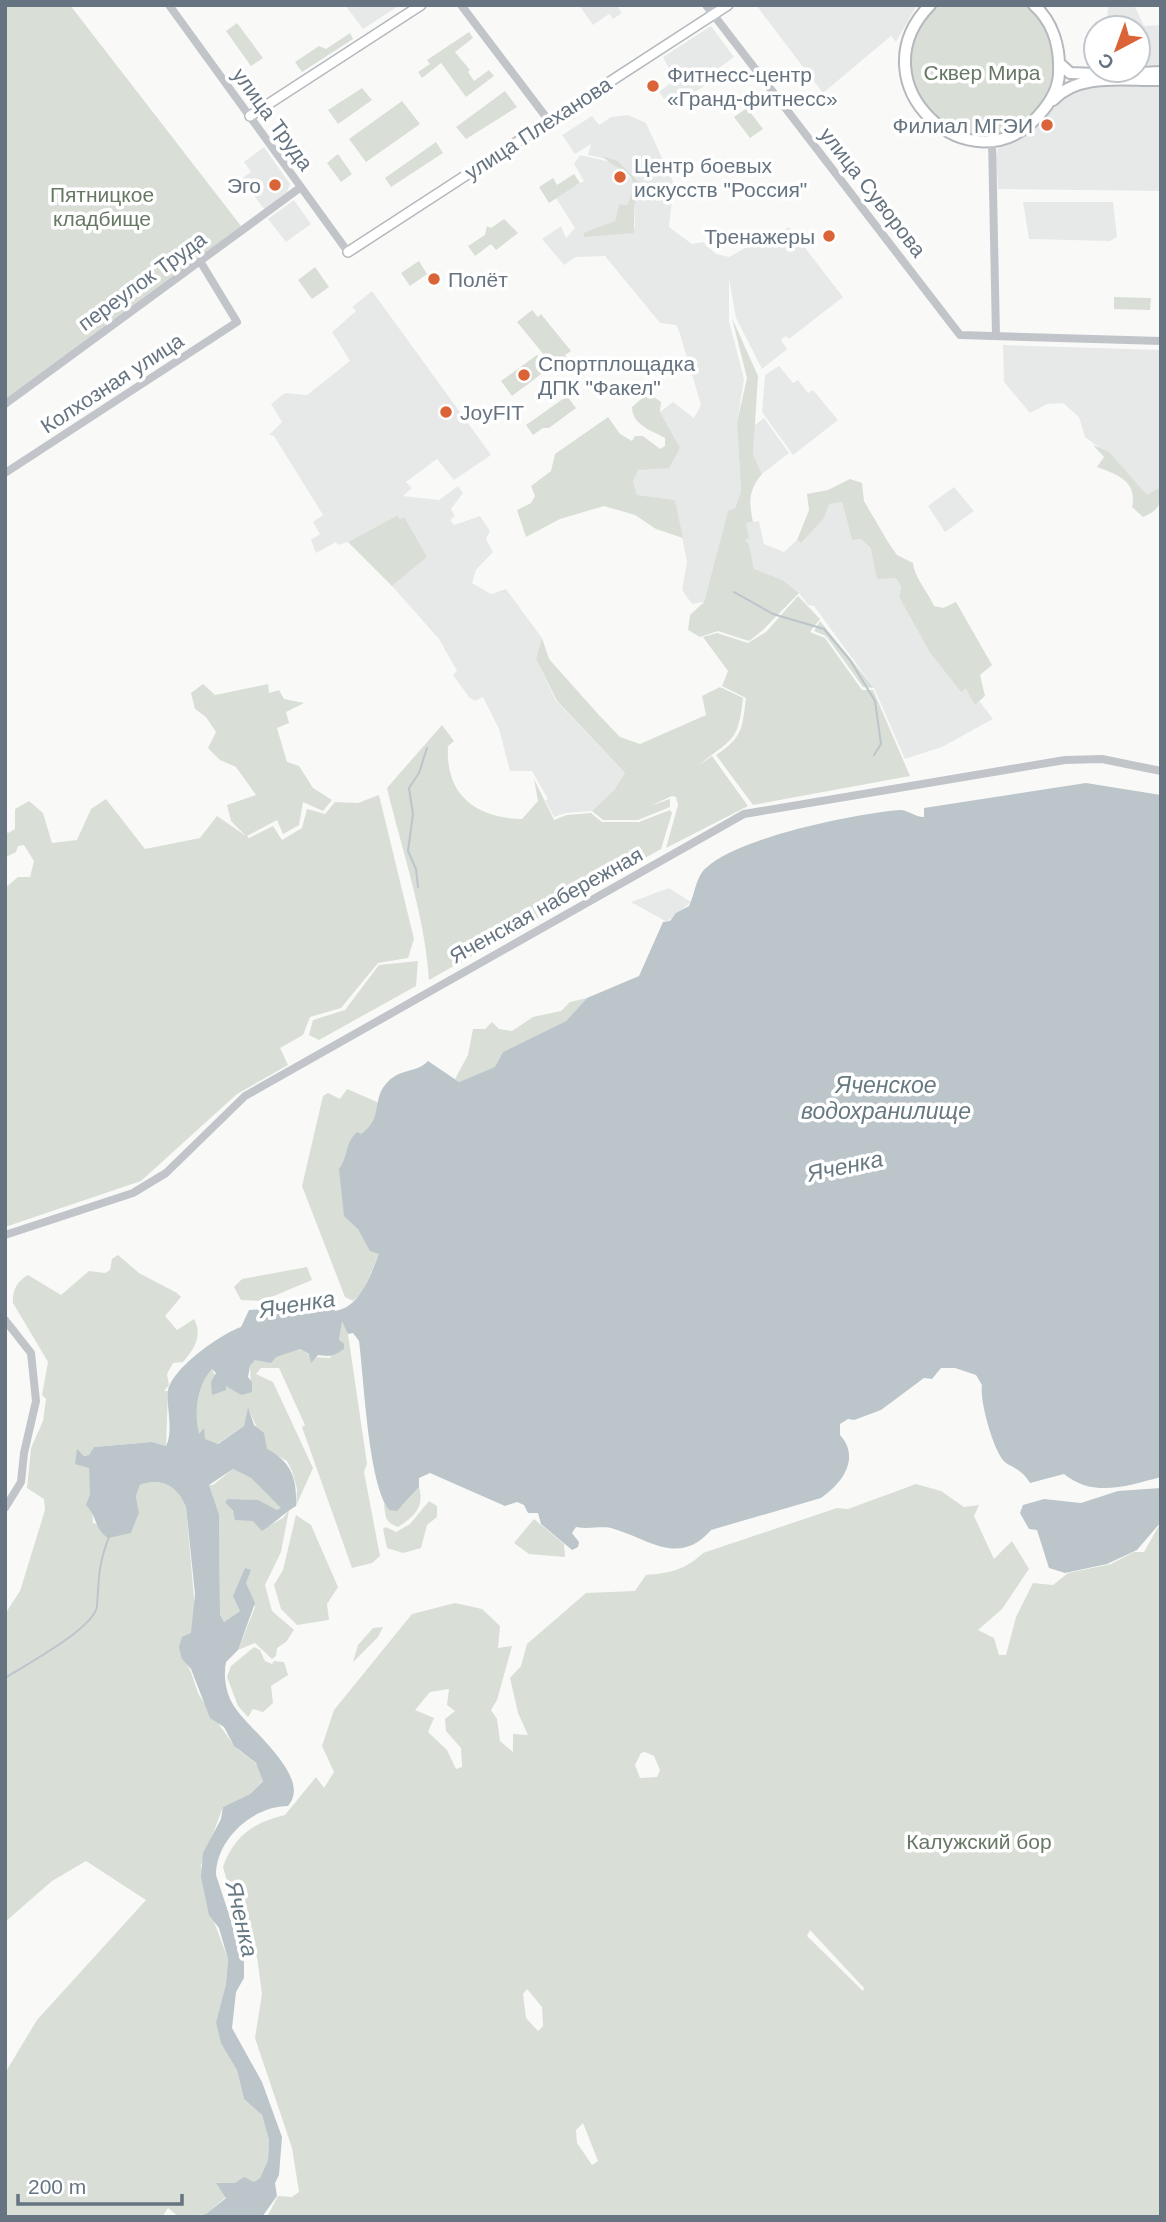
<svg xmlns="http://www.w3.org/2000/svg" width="1166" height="2222" viewBox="0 0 1166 2222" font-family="Arial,sans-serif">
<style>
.built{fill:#e7e9e9}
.green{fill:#d9ded7;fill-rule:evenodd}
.water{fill:#bbc5ca}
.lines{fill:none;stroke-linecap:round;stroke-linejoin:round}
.stream{stroke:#bbc5ca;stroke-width:2}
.secondary-casing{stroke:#b4b9be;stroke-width:12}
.primary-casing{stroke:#b5b9be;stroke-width:14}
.tertiary{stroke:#c1c5c9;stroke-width:8}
.secondary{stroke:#fff;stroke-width:9}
.primary{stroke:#fff;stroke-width:10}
.poi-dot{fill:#da6337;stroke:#fff;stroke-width:2.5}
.labels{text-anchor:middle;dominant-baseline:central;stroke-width:7;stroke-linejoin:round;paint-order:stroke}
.park-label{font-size:21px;fill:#677965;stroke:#fff}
.poi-label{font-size:21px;fill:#667481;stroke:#fff;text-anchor:start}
.street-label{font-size:21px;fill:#667481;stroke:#fff}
.water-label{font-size:23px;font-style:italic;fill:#677982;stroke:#fff}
</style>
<rect width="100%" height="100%" fill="#f9faf8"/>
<path class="built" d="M345,5H400L363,29Z
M579,5H621L618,7L622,13L613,19L609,14L593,25Z
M756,5H917L896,42L891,36L823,93Z
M1108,5H1134L1144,26L1161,25V69H1138V28H1107Z
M711,26L734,57L715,71L719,76L671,108L659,92L675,80L663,57Z
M1085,86H1161V191L998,189L996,157L999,145L1029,129L1066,94Z
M628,115L646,123L674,184L669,227L692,244L703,242L716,254L729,257L760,240L765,245L789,227L843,297L789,339L786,336L781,340L787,349L762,369L736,318L729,279V321L744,379L737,422L741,492L735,508L725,523L704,602L692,604L682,590L687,562L675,500L636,495L633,483L637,470L680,449L660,412L673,402L694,418L701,405L679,331L676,325L660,323L605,256L576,257L564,265L542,239L561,226L566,238L575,228L556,198L584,181L574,164L580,155L615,163L634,182L636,188L627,205L619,204L615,221L585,232L635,227L634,206L642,185L618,161L588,155L591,144L575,154L562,135L592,116L599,125L611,117Z
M264,147L290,184L287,192L265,210L241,179L251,172L244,162Z
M294,200L311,224L286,242L268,219Z
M1023,202H1113L1117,237L1110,241L1029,239Z
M372,291L491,455L454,480L437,459L406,482L412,488L403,496L439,500L458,486L463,493L451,509L455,516L450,520L454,525L480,516L490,531L486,539L493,552L476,570L472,583L491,594L506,589L542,638L536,659L556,701L625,773L614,790L592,811L566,813L554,817L545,800L548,799L532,771H510L499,729L483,697L475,701L469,697L453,675L457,671L439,639L392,586L427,557L398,515L348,542L338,545L336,542L316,553L311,540L320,534L313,522L323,515L274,436L269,435L282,422L271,404L285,393L307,395L350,361L332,332L356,311L352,307Z
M1003,345L1161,350V489L1147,498L1110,456L1085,437L1079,417L1063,403L1047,404L1030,413L1004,382Z
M779,366L793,383L798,380L808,393L813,390L838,420L793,455L762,412L765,375Z
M764,418L789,453L762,474L753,454L754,426Z
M954,487L974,511L945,532L928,506Z
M842,502L852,540L861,539L896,577L901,586L899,597L930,653L961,692L966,689L975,704L980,702L993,719L942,747L905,759L874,688L814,606L808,605L799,593L754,569L749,544L744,539L746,523L759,521L764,544L784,552L797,540L800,543L828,504Z
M669,888L691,902L667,922L631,902Z"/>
<path class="green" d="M5,5H70L241,226L5,399Z
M936,5H1028C1043,17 1054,37 1055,56C1059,120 985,165 935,117C929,112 919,105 917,98C914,92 914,84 912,77C906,47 913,27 936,5Z
M237,23L263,58L251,66L226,31Z
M469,32L473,38L455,52L470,70L468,72L474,81L489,70L494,76L466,97L441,63L422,78L418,72L430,64L427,60Z
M350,33L353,39L302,72L295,62L319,46L326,49Z
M362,88L372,100L338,124L328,110Z
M505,91L517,107L466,139L456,127Z
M402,101L420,124L366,162L349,139Z
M747,108L763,129L750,138L734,117Z
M436,142L443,153L391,187L385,178Z
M338,154L352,174L341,182L327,163Z
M602,156L618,161L642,185L634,206V233L583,237L585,232L615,221L619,204L627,205C645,170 620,174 602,156Z
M574,174L580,183L549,203L539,187L553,178L557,185Z
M504,219L518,233L496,250L491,244L475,256L468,246L485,235L487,226L491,228Z
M419,261L427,274L410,286L401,273Z
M315,267L329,287L312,299L298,280Z
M1114,297L1151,298L1150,310L1114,309Z
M532,310L538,317L541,314L571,351L565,355L578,371L582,368L585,372L578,378L567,365L558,372L517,322Z
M732,318L758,376L753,454L762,474C748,491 749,502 753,522L746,523L749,538L745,540L749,544L754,569L782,580L799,593L763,630L749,641L718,631L700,637L688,630L690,615L704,602L728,511L735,508L741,492L737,422L747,378Z
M537,355L548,369L512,396L501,381Z
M648,393L661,402L660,412L680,448L669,468L638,470L633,482L637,495L675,500L683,538L656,529L635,515L604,506L560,519L526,537L517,510L531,503L535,496L531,486L551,471L555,454L608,417L620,434L632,441L635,436H643L660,449L665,446V438C651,430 632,425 632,407Z
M567,396L576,408L549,428H543L533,435L526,425Z
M1093,445L1109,452L1147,495L1161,487C1161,504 1160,510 1143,517L1132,507C1138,480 1115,474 1097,467L1104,457Z
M850,479L862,483L864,501L888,542L897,555L913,563C914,577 928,592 934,606L943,608L956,602L992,665L980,675L985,696L975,705L966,689L961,692L930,653L899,597L901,586L896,578L877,579L871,549L861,539L852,540L842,502L829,504L824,518L801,543L797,540L809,510L807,494L828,490Z
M398,515L400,519L404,517L427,557L392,586L348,542Z
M798,596L820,619L810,632L825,638L862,690H873L910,776L753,805L716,755C743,737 742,729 746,698L722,686L728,671L703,637L717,633L748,643L766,632Z
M820,621L874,688L863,687L826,636L814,631Z
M542,638L549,659L598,714L620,737L640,744L706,715L702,696L720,687L743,698C738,745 731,738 698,766L712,756L748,806L666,848L678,805L676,797L672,796L650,806L670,799V807L638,820H603L592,811L614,790L625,773L557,701L536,659Z
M203,684L215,695L268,684L269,693L279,690L284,699L304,703L286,712L289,723L277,728L287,762L299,766L313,788L332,800L323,811L303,802L299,825L283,834L277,820L247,836L249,838L273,826L282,840L302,828L307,809L325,814L335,802L358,803L379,795L414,939L408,958L378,963L341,1008L310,1017L303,1035L280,1048L288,1065L237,1094L141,1181L5,1227V888L18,877H30L34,861L24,845L18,846L16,852L6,857L5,862V830L8,833L15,829V809L29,801L43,813L52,843L77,840L91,809L106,799L145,849L200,838L217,816L246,836L231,821L227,805L256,795L236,767L220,760L208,748L216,732L206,717L195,709L191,693Z
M442,725L454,741L448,746C445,795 476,818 522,819L538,801L534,779L554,820L567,815L591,813L602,822H639L670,810L672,813L661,849L429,980C425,916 402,851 387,788Z
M418,961L416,986L319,1040L309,1035L313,1020L345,1010L379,965Z
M587,998L566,1021L503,1052L496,1067L459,1082L455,1079L468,1055L473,1029H485L492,1022L499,1029L512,1031L533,1017L561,1011L570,1002Z
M347,1089L377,1102L379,1107L370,1128L379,1254L362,1293L353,1301L345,1297L302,1186L323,1096L328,1093L340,1099Z
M118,1255L139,1273L177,1293L181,1297L165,1316L177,1330L194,1319C203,1336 194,1349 183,1362L173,1363L167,1374L169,1385L164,1391H168L166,1446L152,1442L94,1447L89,1455L84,1456L77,1450L89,1467L93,1523L131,1533L139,1513L136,1496L140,1485C162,1477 177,1486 186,1507L195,1609L192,1633L182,1659C194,1670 193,1685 201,1698C211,1713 222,1729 233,1744C242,1757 263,1761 263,1780L250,1794L223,1807L201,1866L213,1919L228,1959L226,1984L216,2022L237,2070L244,2099L262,2115L269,2140L268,2160L260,2178L254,2183H216L226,2197L206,2214L179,2217L168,2208L162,2217H5V2073L37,2020L146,1900L86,1861L52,1881L5,1922V1614L20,1591L45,1510L44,1499L27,1488L31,1448L43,1421L46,1399L42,1395L48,1362L13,1303C12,1291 17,1281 28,1275L61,1295L89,1271L105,1273L110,1270L112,1259Z
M307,1267L312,1280L262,1301L241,1300L234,1287L242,1279Z
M342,1318L348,1334L367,1464L364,1472L380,1556L372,1563L352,1568L302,1427L305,1425L279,1368H261L256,1374L273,1382L313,1468L296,1506L297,1489L292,1471L287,1461L267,1450L248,1408L244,1426L217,1444L204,1439L203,1430L199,1435C194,1413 197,1386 212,1369L216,1378L241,1395L251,1387L250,1366L255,1360L300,1349L313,1357L330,1358L339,1340Z
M233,1469L251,1478L282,1508L277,1510C262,1503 243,1494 228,1504L233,1512L267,1527L283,1518L289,1510L281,1552L265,1585L272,1611L294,1630L286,1642L277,1648L276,1656L272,1659L255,1643L238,1650L255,1607L246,1583L248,1577L244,1576L237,1591L240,1611L224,1622L220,1615L219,1514L209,1485H213Z
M916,1484L941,1491L964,1507L979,1505L974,1516L994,1559L1012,1541L1029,1569L1002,1609L978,1630L994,1638L999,1655H1006L1016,1617L1033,1583L1053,1585L1068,1573L1111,1564L1134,1552H1144L1161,1522V2217H267L278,2196L292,2197L299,2192L292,2148L255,2038L262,1994L257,1957L246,1946L223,1867C234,1836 254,1822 285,1815L316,1777L324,1788L334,1772L322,1746L334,1710L412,1614L455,1603L482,1609L500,1626L498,1648L512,1646L497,1700L491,1710L497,1719L500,1741L513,1752V1734L528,1735L518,1713L510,1678L521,1666L527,1644L586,1593L635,1591L646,1575C670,1573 685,1570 703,1553L837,1508L848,1509ZM449,1689L447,1705L455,1711L445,1719L446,1731L461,1748L462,1767L456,1769L447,1750L428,1732L434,1718L415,1710L430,1692ZM645,1752L654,1756L660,1770L657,1777L640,1778L635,1765L641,1753ZM810,1930L864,1988L863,1991L807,1936ZM527,1989L542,2007L543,2026L538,2031L526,2018L523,1994ZM583,2123L598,2161L592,2165L577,2143L576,2130Z
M419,1487C425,1507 414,1517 398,1527C385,1523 385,1516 384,1503L389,1510L402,1506Z
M429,1501L437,1506V1517L427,1525L421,1548L403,1553L387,1548L383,1529L386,1527L396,1532L410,1524Z
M296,1515L311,1525L338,1587L327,1604L329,1620L297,1625L281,1609L274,1585L283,1570Z
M534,1519L564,1544L565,1557L529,1554L514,1543Z
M383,1627L378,1637L353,1662L358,1645L373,1628Z
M254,1647L260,1650L265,1661L272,1664L274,1661L284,1662L288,1675L271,1686L273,1703L263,1712L253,1709L248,1717L238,1706L227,1677L231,1666Z"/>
<path class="water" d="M1086,783L1161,795V1477C1127,1486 1093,1498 1064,1474L1030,1483C1023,1471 1016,1469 1006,1463C994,1455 979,1399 982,1385L976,1375L955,1368H941L932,1379L924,1378L881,1410L854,1420L848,1419L840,1424V1435C861,1458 842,1484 821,1498L711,1530C679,1567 649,1539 614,1529C603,1525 589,1530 576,1527L572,1533L579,1542L578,1547L572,1550L541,1524L538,1513H528L524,1505L517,1502L505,1506L430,1473L419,1478V1487L397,1511L389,1510C368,1483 364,1378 359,1341L353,1333L348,1334L342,1321L339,1340L344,1344V1349C333,1356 332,1357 318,1355L311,1363L309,1354L300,1349L276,1357L271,1363L255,1360L250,1366L248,1377L252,1382V1392L241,1395L226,1386V1390L212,1395L211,1382L216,1373L212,1369C197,1386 194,1412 199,1434L204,1428L205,1439L218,1444L244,1426L248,1407L254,1425L264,1433L267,1449C292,1462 297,1479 296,1506C284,1513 275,1523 262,1531L253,1521L235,1520L233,1511L225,1502L228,1499L258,1500L277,1510L281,1508L251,1478L233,1469L209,1485L219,1514L220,1615L224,1622L240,1611L233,1596L245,1568L251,1570L246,1583L255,1603L238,1650L226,1662C223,1677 226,1696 236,1709C251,1731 313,1778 288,1806C253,1806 216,1839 216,1875L244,1960V1978L236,1992L232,2028L262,2082L282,2137L279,2175L275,2183L277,2196L262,2217H190L206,2214L226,2198L216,2183H235L244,2177L254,2182L260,2178L268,2160L269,2140L262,2115L244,2099L237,2070L221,2043L216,2022L226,1984L228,1959L219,1928L209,1915L201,1877L203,1853L221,1819L223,1807L250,1794L263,1781L256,1763L234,1746L224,1727L210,1718L191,1669L182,1659L179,1647L182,1637L191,1633L195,1594L186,1507C177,1486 162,1477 140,1485L136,1496L139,1513L131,1533L108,1538C94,1528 97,1516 86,1505L90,1494L89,1468L75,1464L77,1449L84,1456L89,1455L94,1447L152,1442L166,1446C174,1430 166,1408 168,1391C172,1368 221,1334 241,1327L249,1310L263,1309L282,1300L286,1304L317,1295L330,1302L335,1311C361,1307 370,1275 379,1254L370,1251L358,1229L344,1216L339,1169C349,1156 344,1144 357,1132L361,1134C383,1119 372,1101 385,1085C399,1067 416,1074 428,1061L459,1082L495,1067L503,1052L566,1021L587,998L639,976L663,922L670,921L676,913L689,906C695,894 696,876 706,868C739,837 854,814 900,810C908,810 915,817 924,817V808Z
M1161,1488V1522L1137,1550L1107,1564L1065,1573L1049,1568L1037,1530L1029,1529L1020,1513L1023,1505L1044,1499L1081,1503L1118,1491Z"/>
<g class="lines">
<path class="stream" d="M734,592L773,614L824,629L850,660L875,701L881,744L874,755
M418,887L416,869L408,851L413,814L409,788L419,773L427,748
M5,1678C25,1665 95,1628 97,1606C99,1578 98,1565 109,1537"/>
<defs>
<path id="secondary" d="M250,116L421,5
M348,252L728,5"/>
<path id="primary" d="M930,5C853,84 972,192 1039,115C1049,104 1059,88 1059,72C1060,47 1053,22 1034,5
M1060,64L1070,73L1096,74
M1122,74L1161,72
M1053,100C1079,72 1125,81 1161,80"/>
</defs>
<use href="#secondary" class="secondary-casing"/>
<use href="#primary" class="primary-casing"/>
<path class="tertiary" d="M169,5L348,252
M461,5L549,121
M706,5L960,335L1161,341
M992,140L996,336
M5,404L301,187
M5,473L237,322L200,261
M5,1235L133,1193L166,1173L245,1096L744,814L1065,760L1102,759L1161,771
M5,1320L31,1353L36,1401L24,1453L21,1482L5,1508"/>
<use href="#secondary" class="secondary"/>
<use href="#primary" class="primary"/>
</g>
<g class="poi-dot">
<circle cx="653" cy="86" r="7"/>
<circle cx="1047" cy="125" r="7"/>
<circle cx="620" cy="177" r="7"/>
<circle cx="275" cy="185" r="7"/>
<circle cx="829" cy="236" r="7"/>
<circle cx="434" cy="279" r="7"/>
<circle cx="524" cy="375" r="7"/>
<circle cx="446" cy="412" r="7"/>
</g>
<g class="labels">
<g class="park-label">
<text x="982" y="72">Сквер Мира</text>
<text x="102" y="194">Пятницкое<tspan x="102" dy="24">кладбище</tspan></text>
<text x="979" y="1841">Калужский бор</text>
</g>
<g class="poi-label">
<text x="667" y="74">Фитнесс-центр<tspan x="667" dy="24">«Гранд-фитнесс»</tspan></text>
<text x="1033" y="125" text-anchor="end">Филиал МГЭИ</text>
<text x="634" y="165">Центр боевых<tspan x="634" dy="24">искусств "Россия"</tspan></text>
<text x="261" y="185" text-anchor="end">Эго</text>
<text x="815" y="236" text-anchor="end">Тренажеры</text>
<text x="448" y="279">Полёт</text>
<text x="538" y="363">Спортплощадка<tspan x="538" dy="24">ДПК "Факел"</tspan></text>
<text x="460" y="412">JoyFIT</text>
</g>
<g class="street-label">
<text transform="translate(273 119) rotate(54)">улица Труда</text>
<text transform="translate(538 128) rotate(-33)">улица Плеханова</text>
<text transform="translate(873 192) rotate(52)">улица Суворова</text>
<text transform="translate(142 281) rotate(-36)">переулок Труда</text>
<text transform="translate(112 383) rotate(-33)">Колхозная улица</text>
<text transform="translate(546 905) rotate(-29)">Яченская набережная</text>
</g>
<g class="water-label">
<text x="886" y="1085">Яченское<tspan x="886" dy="26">водохранилище</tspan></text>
<text transform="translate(845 1166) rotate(-12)">Яченка</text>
<text transform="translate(297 1304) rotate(-9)">Яченка</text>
<text transform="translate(242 1919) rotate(77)">Яченка</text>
</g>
</g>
<rect width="1166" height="2222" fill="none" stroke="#667481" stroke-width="14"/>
<g transform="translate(1117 49) rotate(221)"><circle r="33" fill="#ffffff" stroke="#c2c7cd" stroke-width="2"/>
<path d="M0-5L12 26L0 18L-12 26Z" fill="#da6337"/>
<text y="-10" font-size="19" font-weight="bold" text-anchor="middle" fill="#667481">С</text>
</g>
<path d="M18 2194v10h164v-10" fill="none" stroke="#667481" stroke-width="3.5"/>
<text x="28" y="2194" font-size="21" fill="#667481" stroke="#ffffff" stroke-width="5" paint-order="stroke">200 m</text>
</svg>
